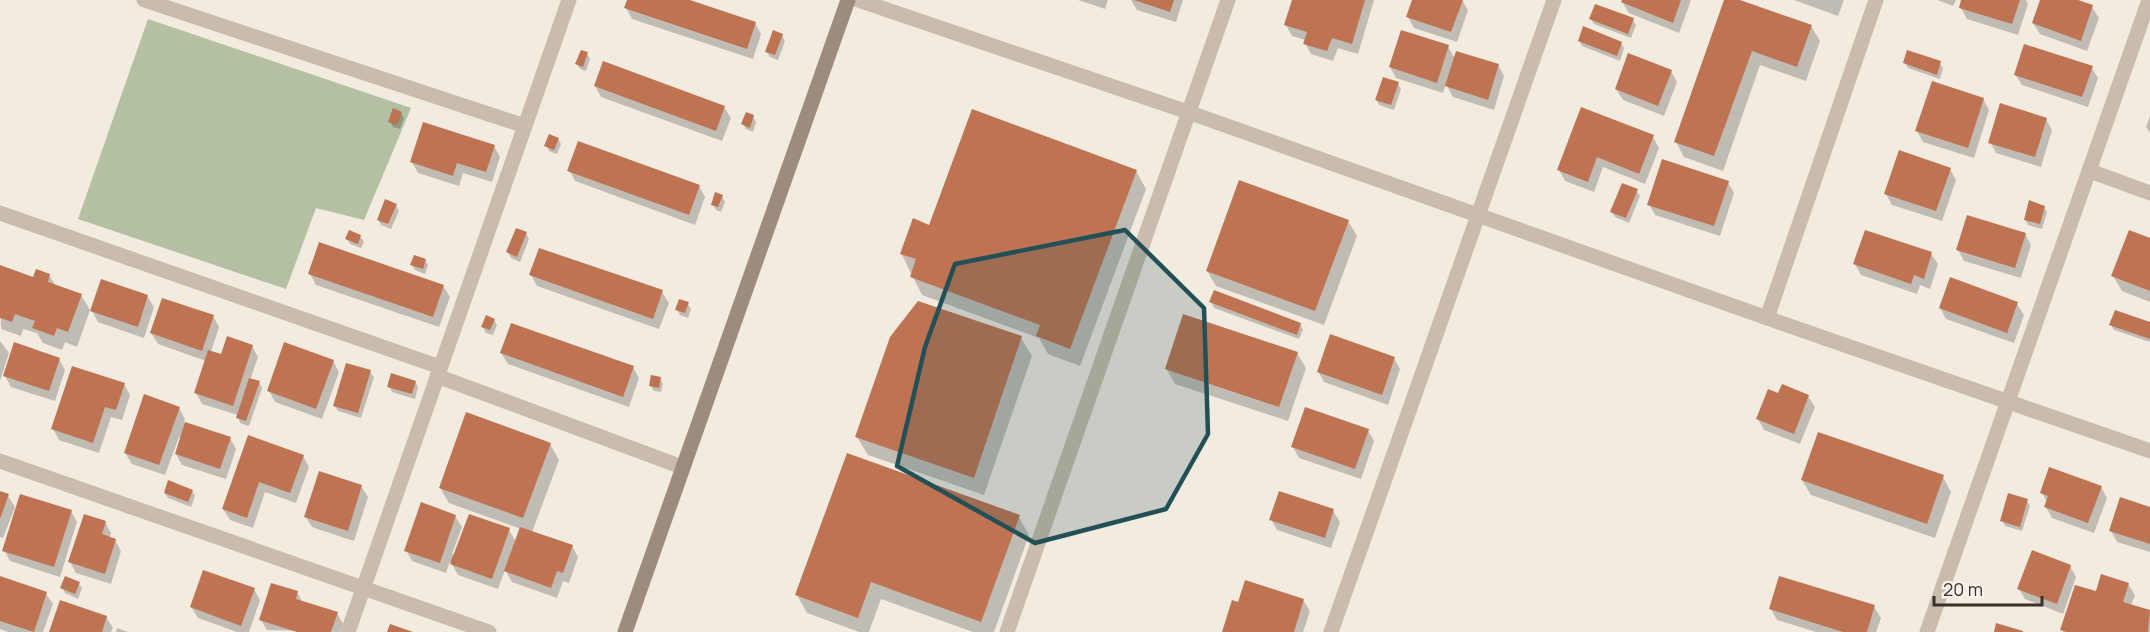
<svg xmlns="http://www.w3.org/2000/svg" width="2150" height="632" viewBox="0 0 2150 632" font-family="Manrope,sans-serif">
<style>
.green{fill:#b3c0a1}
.shadow{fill:#0003}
.building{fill:#be7452}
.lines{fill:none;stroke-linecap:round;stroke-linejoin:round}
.lane{stroke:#c9bcac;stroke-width:15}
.street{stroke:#c9bcac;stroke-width:15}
.secondary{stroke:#9d8b7e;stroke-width:15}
.marked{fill:#235057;fill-opacity:0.2;stroke:#235057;stroke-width:4.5;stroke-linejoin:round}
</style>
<rect width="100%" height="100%" fill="#f2ebe0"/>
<path class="green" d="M148,19L411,108L364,220L316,208L286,289L78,219Z"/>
<path class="shadow" d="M629,0H685L755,23L761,34L753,59L632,19L626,8Z
M1078,0H1108L1105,9Z
M1131,0H1183L1176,22L1137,10Z
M1294,0H1374L1358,54L1338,48L1333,61L1311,54L1305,43L1306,40L1292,36L1286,25Z
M1413,0H1462L1468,10L1457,42L1414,28L1408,17Z
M1623,0H1691L1679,33L1629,13L1622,2Z
M1726,0H1735L1811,26L1820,41L1806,81L1760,65L1723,171L1684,157L1676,142Z
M1794,0H1844L1838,16Z
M1937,0H1956L1953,6Z
M1963,0H2026L2028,4L2018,35L1967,19L1961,8Z
M2042,0H2074L2092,7L2099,18L2087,51L2040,34L2033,23Z
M1591,19L1633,20L1636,25L1631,38L1594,24Z
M782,35L785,41L778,60L770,57L767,52Z
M1579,40L1621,43L1624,48L1620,61L1582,46Z
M1448,46L1455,59L1498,65L1504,76L1494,110L1453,97L1446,84L1443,93L1396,78L1390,67Z
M587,54L590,59L586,71L580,69L577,64Z
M1905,62L1940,63L1943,68L1940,79L1908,68Z
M2091,67L2098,78L2088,107L2022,85L2015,74Z
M1671,71L1677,82L1664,116L1623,100L1616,89Z
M1398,84L1401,89L1394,110L1379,105L1376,99Z
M595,86L724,107L731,118L722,141L601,97Z
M1983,99L1989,110L1974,158L1923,142L1917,131Z
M401,113L404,118L400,129L393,127L390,122Z
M753,116L756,122L753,132L746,129L743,124Z
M2150,116V133L2146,127Z
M2046,119L2052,130L2041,167L1996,153L1990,142Z
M1653,137L1659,148L1645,184L1603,167L1594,192L1565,181L1559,170Z
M558,139L561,144L557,154L549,151L546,145Z
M494,146L500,157L492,182L463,173L459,186L418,173L412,162Z
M1950,169L1956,180L1942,221L1892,205L1886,194Z
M569,170L699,186L705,197L695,225L575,181Z
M1136,171L1146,189L1080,366L1048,354L1039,338L922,295L901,253L930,227Z
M1728,182L1734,193L1720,236L1655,215L1649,204Z
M1636,190L1640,196L1629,223L1615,217L1612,212Z
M722,196L725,202L721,212L716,210L713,204Z
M396,205L399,211L391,229L381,225L378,219Z
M2044,207L2047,212L2042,229L2028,225L2025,219Z
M1348,221L1357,236L1324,325L1216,286L1207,271Z
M526,233L529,239L520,262L511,258L508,252Z
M2025,234L2031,245L2021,278L1964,261L1958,250Z
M360,236L364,242L361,248L350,244L347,239Z
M2150,239V302L2122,291L2113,276Z
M1931,254L1938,264L1930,289L1920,285L1917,294L1861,275L1855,264Z
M425,260L428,265L425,274L415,270L412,265Z
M0,267L34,279L49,275L56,286L81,295L90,310L77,347L65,342L62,350L43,343L37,333L23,329L21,336L1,329Z
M310,274L443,286L450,297L439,327L316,285Z
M531,275L662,292L669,303L659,329L537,286Z
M147,296L154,307L144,338L98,322L92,311Z
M918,302L1021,338L1032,356L984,495L868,455L857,437Z
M1211,302L1300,324L1303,330L1299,339L1214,308Z
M688,304L691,309L688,318L680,315L677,309Z
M2017,304L2024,315L2014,343L1946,319L1940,308Z
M213,316L219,327L211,352L222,356L252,346L258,357L250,380L259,382L262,388L249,426L240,423L238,415L202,404L196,393L206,361L158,344L151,333Z
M494,320L497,325L493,335L486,333L483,327Z
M2150,324V342L2114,330L2111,325Z
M0,341L9,353L0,381Z
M501,353L633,367L639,378L629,407L508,364Z
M1297,353L1306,368L1288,421L1175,384L1166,368Z
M1394,358L1400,369L1388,405L1324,382L1318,371Z
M59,359L65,370L55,401L11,387L5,376Z
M333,361L339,372L322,419L275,402L269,391Z
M370,372L374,377L361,418L338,411L334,405Z
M660,378L663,384L661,392L654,391L651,386Z
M415,382L418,387L415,399L392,392L389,386Z
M124,384L130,395L122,420L111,417L99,453L59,440L53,429Z
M1779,395L1808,396L1815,407L1800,444L1764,430L1758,419Z
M179,408L185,419L184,423L230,438L236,449L226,479L182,465L176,454L182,438L179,437L165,475L132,464L125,453Z
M1368,430L1374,441L1361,479L1299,458L1293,447Z
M249,437L303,456L309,467L296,503L265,492L253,528L230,520L223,509Z
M550,444L559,460L532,532L572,546L578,557L569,583L563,581L557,598L512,582L505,570L498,589L458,575L450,561L446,573L412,561L406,550L455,516L462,527L452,554L455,555L509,530L516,542L521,529L449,503L440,488Z
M1943,477L1951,492L1935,538L1811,495L1802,480Z
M361,486L368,497L354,541L312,527L305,516Z
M2101,487L2107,498L2094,533L2052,518L2046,507L2047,502L2042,493Z
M192,491L195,496L191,507L168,498L165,493Z
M0,493L8,496L15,507L3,538L0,537Z
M2027,501L2030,506L2022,531L2005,526L2002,520Z
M2150,509V552L2117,542L2111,531Z
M71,511L77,522L60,577L10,561L4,550Z
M1333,511L1340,522L1331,548L1277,530L1271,519Z
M1019,517L1029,535L994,632H973L881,599L869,632H859L807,613L797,595Z
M105,522L111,533L109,539L115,540L121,551L111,584L76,573L70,562Z
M2070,566L2076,577L2063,614L2025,599L2019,589Z
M0,578L46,594L53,604L43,632H8L0,629Z
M78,583L82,588L78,599L65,593L62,588Z
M2128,584L2135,595L2131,606L2150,612V632H2063L2062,630L2097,593Z
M254,589L260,600L249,632H237L198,618L191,607Z
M297,592L303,603L337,613L343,624L340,632L267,630L261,620Z
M1303,600L1310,611L1303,632H1224Z
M1874,607L1881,618L1876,632H1816L1777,620L1771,609Z
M106,617L113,628L111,632H51Z
M117,628L128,632H116Z"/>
<path class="building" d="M627,0H690L756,22L747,49L624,8Z
M1134,0H1174L1170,12Z
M1292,0H1365L1352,44L1332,38L1327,51L1303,44L1307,32L1284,25Z
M1412,0H1463L1451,32L1406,17Z
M1622,0H1681L1673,23L1621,2Z
M1724,0H1740L1812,25L1797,67L1752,51L1714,156L1674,142Z
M1961,0H2020L2012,24L1959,8Z
M2040,0H2078L2093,5L2081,41L2032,23Z
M1595,4L1634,18L1628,34L1589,19Z
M1583,26L1622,42L1617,56L1578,41Z
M773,30L783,34L775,55L765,52Z
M1401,30L1449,45L1437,83L1389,67Z
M2024,44L2093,66L2082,97L2014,75Z
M581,50L588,52L583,67L575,64Z
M1907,50L1941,61L1937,75L1903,63Z
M1456,51L1499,64L1488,100L1445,86Z
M1628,53L1672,70L1658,106L1615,89Z
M603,61L725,106L716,131L594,86Z
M1383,77L1399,82L1391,105L1375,100Z
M1932,81L1984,98L1968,148L1915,131Z
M2000,103L2047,118L2035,157L1988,143Z
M1581,107L1654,135L1639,174L1597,157L1588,182L1557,170Z
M393,108L402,112L397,125L388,122Z
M972,109L1137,170L1070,349L1036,336L1040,325L910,277L916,259L900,254L913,218L929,225Z
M746,112L754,115L750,128L741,124Z
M423,122L495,145L486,172L457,163L453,176L410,162Z
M549,134L559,138L554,150L544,146Z
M578,141L700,185L689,215L567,171Z
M1899,150L1951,168L1936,211L1884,194Z
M1662,159L1729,181L1714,226L1647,205Z
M1239,180L1349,220L1315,311L1206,271Z
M1622,183L1638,189L1626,218L1610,212Z
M715,192L723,195L718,207L711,205Z
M385,199L397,204L388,224L377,220Z
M2029,200L2045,206L2040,224L2024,220Z
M1967,215L2026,233L2015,268L1956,250Z
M516,228L527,232L517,257L506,252Z
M349,230L361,235L358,244L345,239Z
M1865,230L1932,252L1924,279L1914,275L1911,284L1853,264Z
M2129,230L2150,238V291L2111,276Z
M319,242L444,285L433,317L308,274Z
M539,248L663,290L653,319L529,275Z
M414,255L426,259L423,269L410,265Z
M0,265L33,277L36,269L50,274L48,282L82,294L68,332L57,328L54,336L32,328L35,321L15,314L12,322L0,318Z
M1950,277L2018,302L2007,333L1939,308Z
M101,279L148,295L138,327L90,311Z
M1214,290L1301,323L1297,335L1209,302Z
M162,298L214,315L202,351L150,333Z
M679,299L689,302L685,313L675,310Z
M918,301L1022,336L974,478L855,437L890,337Z
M2115,310L2150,322V339L2109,325Z
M1183,314L1298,352L1279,407L1165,369Z
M486,315L495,319L490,330L481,327Z
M511,323L634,366L623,397L500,353Z
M1330,334L1395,357L1382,395L1317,372Z
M227,336L253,345L233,406L194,393L208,350L221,354Z
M14,342L60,358L49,391L3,376Z
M284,342L334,360L316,409L267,391Z
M346,363L371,370L358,413L333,406Z
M72,366L125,383L116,410L105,407L93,443L51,429Z
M391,373L416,381L412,394L387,387Z
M651,375L661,377L659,388L649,386Z
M249,378L260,381L246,421L236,418Z
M1782,384L1809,395L1794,434L1756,419L1768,389L1778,393Z
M144,394L180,407L159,465L124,453Z
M1305,407L1369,429L1355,469L1291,447Z
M466,412L551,443L523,518L439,488Z
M185,422L231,437L220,469L175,454Z
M1818,432L1944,475L1927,524L1801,480Z
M248,435L304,455L290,493L259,482L247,518L222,509Z
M847,453L1020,515L981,622L871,582L858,618L795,595Z
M2049,467L2102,486L2088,523L2044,507L2048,496L2040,493Z
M319,471L362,485L348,531L304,517Z
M168,480L193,490L188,502L164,493Z
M0,491L9,494L0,519Z
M1279,491L1334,509L1325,538L1269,520Z
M2008,493L2028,499L2020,527L2000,521Z
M20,494L72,510L54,567L2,551Z
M2120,497L2150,507V544L2109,531Z
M421,502L456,515L440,563L404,551Z
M84,514L106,521L102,534L116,539L105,574L68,562Z
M469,514L510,528L492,579L450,564Z
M520,527L573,545L563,573L557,571L551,588L504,571Z
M2032,550L2071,565L2057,604L2017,589Z
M203,570L255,588L241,626L190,607Z
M2101,574L2129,583L2123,602L2150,610L2148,632H2067L2060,630L2075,585L2096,591Z
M0,576L47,592L34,632L0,621Z
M65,576L80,582L75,594L60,588Z
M1779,576L1875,605L1867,632H1843L1769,609Z
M1245,580L1304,599L1294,632H1222L1232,600L1238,602Z
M271,583L298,591L296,599L338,612L331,632H297L259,620Z
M60,600L107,616L102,632H49Z
M1996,623L2023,631V632H1994Z
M390,624L413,632H387Z"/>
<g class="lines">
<path class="lane" d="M144,0L525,126"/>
<path class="street" d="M858,0L1188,112L1767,318L2150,451
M2090,171L2150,193
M0,213L440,367
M1767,318L1876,0
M437,376L682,467
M0,461L489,632
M348,632L569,0
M1007,632L1228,0
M1331,632L1554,0
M1927,632L2149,0"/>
<path class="secondary" d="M625,632L848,0"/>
</g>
<path class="marked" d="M1125,230L1204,308L1208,434L1166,509L1035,543L897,466L925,347L955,264Z"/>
<path d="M1934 596v9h108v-9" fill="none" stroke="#38302b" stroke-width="3"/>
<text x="1943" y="596" font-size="18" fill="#38302b" stroke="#f9f4ec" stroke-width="4.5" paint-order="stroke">20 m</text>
</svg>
